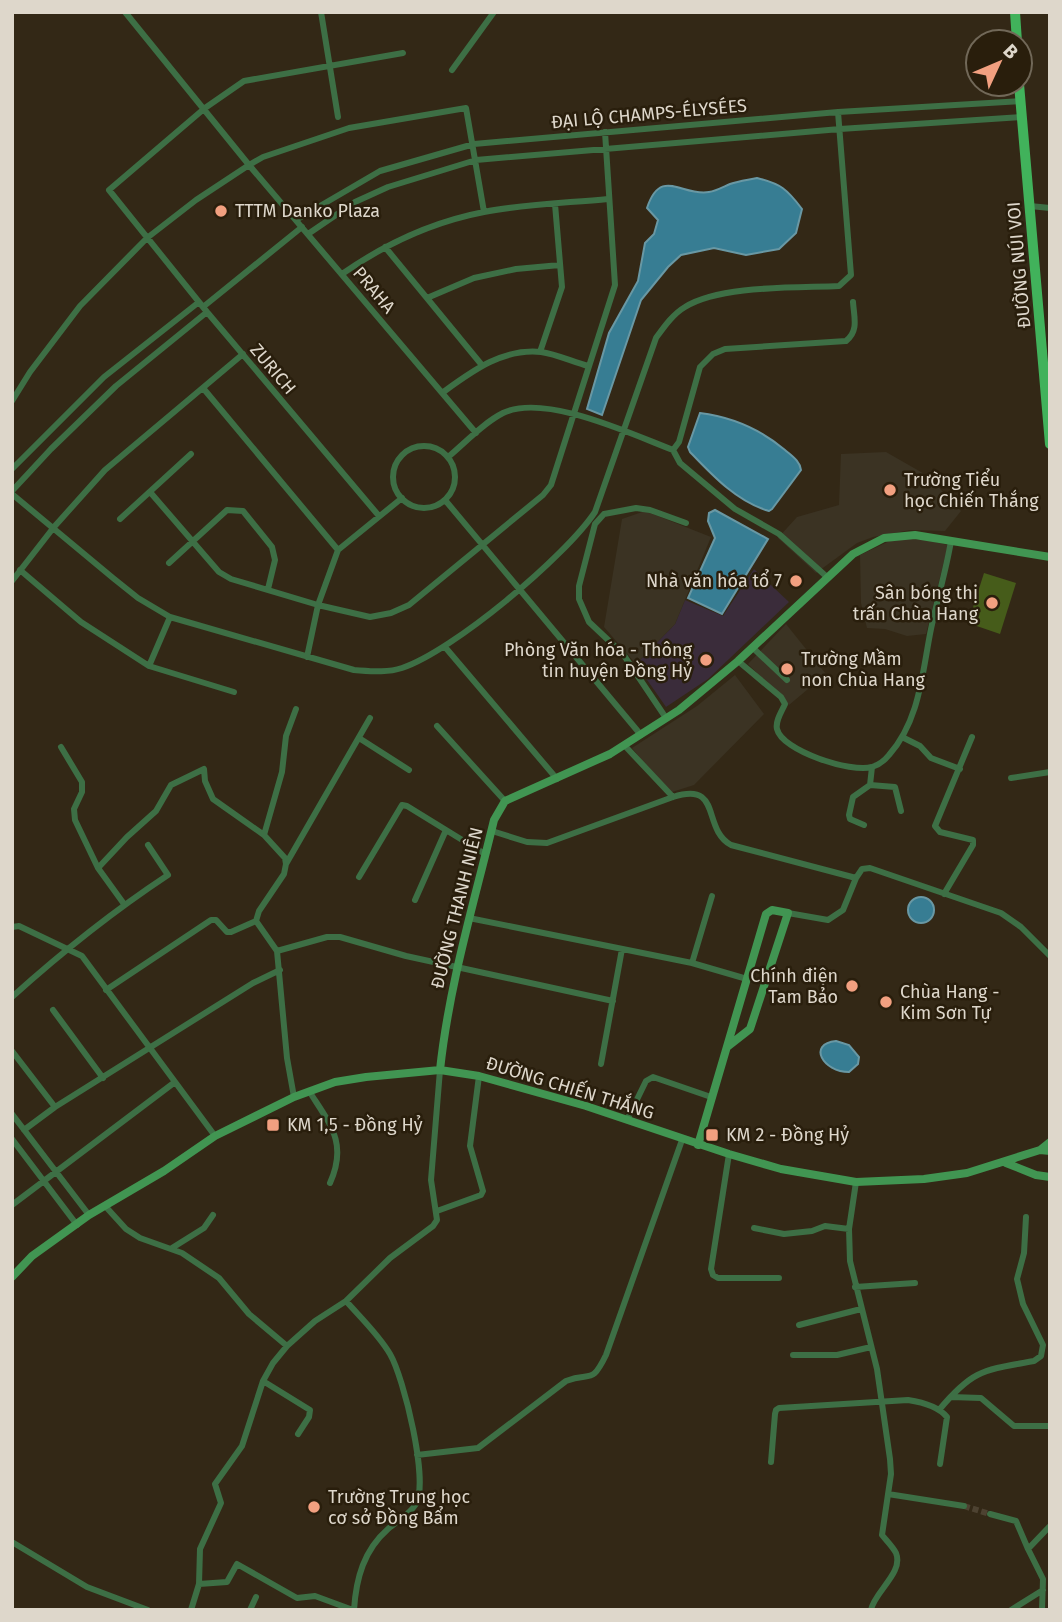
<svg xmlns="http://www.w3.org/2000/svg" width="1062" height="1622" viewBox="0 0 1062 1622" font-family="'Fira Sans',sans-serif">
<style>
.commercial{fill:#3a2c3a}
.education{fill:#3b3323}
.green{fill:#465c1a}
.water{fill:#377d93;stroke:#6998a4;stroke-width:2}
.lines{fill:none;stroke-linecap:round;stroke-linejoin:round}
.street-tunnel{stroke:#4d4231;stroke-width:6;stroke-dasharray:6 3;stroke-linecap:butt}
.street{stroke:#3d6f45;stroke-width:6}
.secondary{stroke:#419552;stroke-width:8}
.primary{stroke:#41b25b;stroke-width:10}
.poi-dot{fill:#f2a080;stroke:#291e0c;stroke-width:2.5}
.labels{text-anchor:middle;dominant-baseline:central;stroke-width:5;stroke-linejoin:round;paint-order:stroke}
.street-label{font-size:18px;fill:#ded7cb;stroke:#291e0c}
.poi-label{font-size:18px;fill:#ded7cb;stroke:#291e0c;text-anchor:start}
</style>
<rect width="100%" height="100%" fill="#332816"/>
<path class="commercial" d="M754,569L789,602L708,679L666,707L636,664L675,624L685,600L723,616Z"/>
<path class="education" d="M886,452L928,476L961,511L945,531L910,530L873,537L857,543L816,573L778,538L797,517L839,505L841,454Z
M645,511L711,537L675,624L636,664L604,627L622,519Z
M896,538L926,540L948,545L926,634L907,636L885,629L867,628L861,603L860,555Z
M786,624L826,674L789,705L748,664Z
M735,675L764,714L694,785L669,793L632,748L697,706Z"/>
<path class="green" d="M984,573L1016,583L1000,634L968,623Z"/>
<path class="water" d="M757,178C781,184 787,189 802,209L796,233L779,249L746,255L714,248L681,255L668,267L641,300L602,415L587,409L609,333L638,281L645,243L654,234L658,220L647,208C661,166 682,197 709,192C716,191 723,187 730,184C739,181 748,180 757,178Z
M700,413C732,417 760,429 785,450C792,456 800,461 801,470L772,509L769,511C737,502 712,475 690,452L688,447Z
M715,510L768,539L722,614L688,598L715,538L708,521L709,513Z
M908 910a13 13 0 1 1 26 0a13 13 0 1 1-26 0Z
M836,1041L849,1045L859,1057L858,1064L849,1072C823,1072 807,1044 836,1041Z"/>
<g class="lines">
<path class="street-tunnel" d="M964,1506L990,1514"/>
<path class="street" d="M125,12L249,165L476,433
M321,12L338,117
M452,70L494,12
M1030,206L1050,208
M296,220L380,171L474,144L838,112L1021,101
M308,234L355,202L388,187L476,160L840,129L1022,117
M385,247L481,364
M342,274C385,244 432,222 484,212C524,204 567,203 608,199
M427,298L474,278L516,269L560,265
M203,307L302,227
M540,352L562,287L555,204
M203,388L338,550
M442,393C471,372 502,348 541,352C556,354 573,362 588,366
M12,401L30,372L80,306L147,238L196,200L249,165L263,157L349,128L466,108L484,212
M393 477a31 31 0 1 1 62 0a31 31 0 1 1-62 0Z
M673,450L680,463L735,509L779,534L827,577
M448,457C465,443 483,423 503,413C545,393 631,434 673,450L679,442L700,367L713,354L725,349L846,341C859,331 854,317 853,302
M12,469L104,377L199,302
M12,491L51,449L116,386L207,312
M150,492L219,572L231,579L318,605L370,617L391,613L409,605L543,495L551,485L615,285L605,132
M12,494L113,578L138,598L170,617L354,670C370,671 387,673 402,668C453,651 565,557 595,512L656,338C664,327 673,314 685,307C720,285 797,288 839,286L851,275L838,112
M445,500L641,735
M379,516L207,312L109,190L205,108L244,81L403,53
M120,519L191,454
M169,563L227,510L243,511L272,547L275,560L268,589
M20,570L81,622L149,666L234,692
M12,581L54,527L105,470L243,354
M445,647L557,779
M752,647L787,680
M307,657L318,605L338,550L402,498
M738,661L781,697L785,704C782,711 775,721 777,729C782,751 851,773 872,767C878,765 885,760 889,755C920,720 922,673 931,629C937,600 946,571 951,541
M149,666L170,617
M666,718L623,654L589,622L579,599V586L595,524L604,514L636,508L650,510L686,523
M437,726L505,801
M902,737L920,746L931,758L960,769
M359,738L409,770
M625,746L673,797
M61,747L82,782V792L74,809L75,820L98,868L124,904
M872,767L870,785L895,787L901,811
M1011,778L1050,772
M864,825L850,819L849,815L853,797L870,785
M492,831L527,842L547,843L673,797C723,781 701,828 731,845L856,878L862,869L870,868L1001,913L1021,927L1050,956
M264,835L282,772L286,736L296,709
M286,864L370,718
M98,868L127,837L156,811L171,785L204,769L205,781L213,799L264,835L285,858L286,864L284,874L259,911L256,921L277,951L287,1058L294,1097
M359,877L402,805L407,806L485,854
M944,894L973,845V840L940,832L935,826L972,737
M415,900L446,830
M788,913L828,920L843,910L856,878
M469,918L692,963L747,979
M12,927L19,926L82,956L215,1136
M277,951L327,937H340L406,956L613,1001
M692,963L712,896
M106,990L211,920H216L227,932H231L256,921
M12,997C62,952 112,912 168,875L148,845
M53,1010L103,1078
M12,1051L55,1107
M601,1064L622,949
M309,1091C330,1124 348,1143 330,1183
M12,1114L89,1215
M627,1120L646,1081L653,1077L711,1097
M24,1130L55,1107L253,983L280,970
M12,1139L77,1225
M729,1154L711,1269L713,1275L718,1278H779
M856,1182L849,1229L850,1261L877,1369L890,1459L891,1474L882,1535C886,1540 893,1547 896,1553C904,1573 874,1592 871,1610
M12,1205L175,1082
M106,1207L126,1229L140,1238L182,1253L219,1278L249,1314L287,1346
M437,1211L481,1195L483,1191L470,1146L479,1076
M754,1228L784,1234L812,1231L825,1226L849,1229
M172,1248L204,1228L213,1215
M855,1287L915,1283
M346,1301C361,1318 379,1335 390,1354C404,1378 429,1481 416,1504C409,1515 397,1521 388,1529C364,1550 356,1578 354,1610
M799,1325L861,1309
M793,1355H837L871,1347
M263,1381L310,1410L309,1417L298,1434
M951,1397L981,1398L1014,1426H1050
M939,1410C973,1369 984,1370 1034,1361L1041,1356L1043,1345L1023,1304L1017,1279L1024,1253L1026,1217
M417,1455L478,1448L566,1381C591,1371 591,1386 606,1355L682,1140
M771,1462L775,1414L776,1410L779,1408L908,1400C921,1402 938,1406 947,1417L940,1464
M888,1494L964,1506
M990,1514L1016,1521L1028,1549L1050,1526
M12,1542L87,1587L148,1610
M1028,1549L1043,1579L1042,1610
M199,1584L227,1582L237,1564L297,1598L315,1596L353,1610
M191,1610L199,1584L200,1549L221,1503L215,1484L242,1446L263,1381L273,1363L287,1346L315,1321L346,1301L390,1258L433,1226L437,1220L431,1180L440,1070
M250,1610L256,1597
M1011,1610L1043,1590"/>
<path class="secondary" d="M440,1070C449,985 474,903 494,820L505,801L610,754L679,710L738,661L853,554L884,538L915,535L1050,557
M698,1145L766,914L772,910L788,913L750,1029L727,1047
M1040,1150L1050,1142
M1006,1163L1036,1175L1050,1177
M12,1277L32,1256L89,1215L164,1171L215,1136L294,1097L335,1082L366,1077L440,1070L479,1076L586,1106L729,1154L781,1169L856,1182L924,1179L967,1173L1040,1150L1050,1151"/>
<path class="primary" d="M1015,12L1017,42
M1019,84L1050,444"/>
</g>
<g class="poi-dot">
<circle cx="221" cy="211" r="7"/>
<circle cx="890" cy="490" r="7"/>
<circle cx="796" cy="581" r="7"/>
<circle cx="992" cy="603" r="7"/>
<circle cx="706" cy="660" r="7"/>
<circle cx="787" cy="669" r="7"/>
<circle cx="852" cy="986" r="7"/>
<circle cx="886" cy="1002" r="7"/>
<rect x="266" y="1118" width="14" height="14" rx="3.5"/>
<rect x="705" y="1128" width="14" height="14" rx="3.5"/>
<circle cx="314" cy="1507" r="7"/>
</g>
<g class="labels">
<g class="street-label">
<text transform="translate(649 114) rotate(-5)">ĐẠI LỘ CHAMPS-ÉLYSÉES</text>
<text transform="translate(1019 265) rotate(-95)">ĐƯỜNG NÚI VOI</text>
<text transform="translate(374 290) rotate(50)">PRAHA</text>
<text transform="translate(273 369) rotate(50)">ZURICH</text>
<text transform="translate(457 908) rotate(-76)">ĐƯỜNG THANH NIÊN</text>
<text transform="translate(570 1088) rotate(17)">ĐƯỜNG CHIẾN THẮNG</text>
</g>
<g class="poi-label">
<text x="235" y="211">TTTM Danko Plaza</text>
<text x="904" y="480">Trường Tiểu<tspan x="904" dy="21">học Chiến Thắng</tspan></text>
<text x="782" y="581" text-anchor="end">Nhà văn hóa tổ 7</text>
<text x="978" y="593" text-anchor="end">Sân bóng thị<tspan x="978" dy="21">trấn Chùa Hang</tspan></text>
<text x="692" y="650" text-anchor="end">Phòng Văn hóa - Thông<tspan x="692" dy="21">tin huyện Đồng Hỷ</tspan></text>
<text x="801" y="659">Trường Mầm<tspan x="801" dy="21">non Chùa Hang</tspan></text>
<text x="838" y="976" text-anchor="end">Chính điện<tspan x="838" dy="21">Tam Bảo</tspan></text>
<text x="900" y="992">Chùa Hang -<tspan x="900" dy="21">Kim Sơn Tự</tspan></text>
<text x="287" y="1125">KM 1,5 - Đồng Hỷ</text>
<text x="726" y="1135">KM 2 - Đồng Hỷ</text>
<text x="328" y="1497">Trường Trung học<tspan x="328" dy="21">cơ sở Đồng Bẩm</tspan></text>
</g>
</g>
<rect width="1062" height="1622" fill="none" stroke="#ded7cb" stroke-width="28"/>
<g transform="translate(999 63) rotate(46)"><circle r="33" fill="#291e0c" stroke="#716858" stroke-width="2"/>
<path d="M0-5L12 26L0 18L-12 26Z" fill="#f2a080"/>
<text y="-10" font-size="19" font-weight="bold" text-anchor="middle" fill="#ded7cb">B</text>
</g>
</svg>
